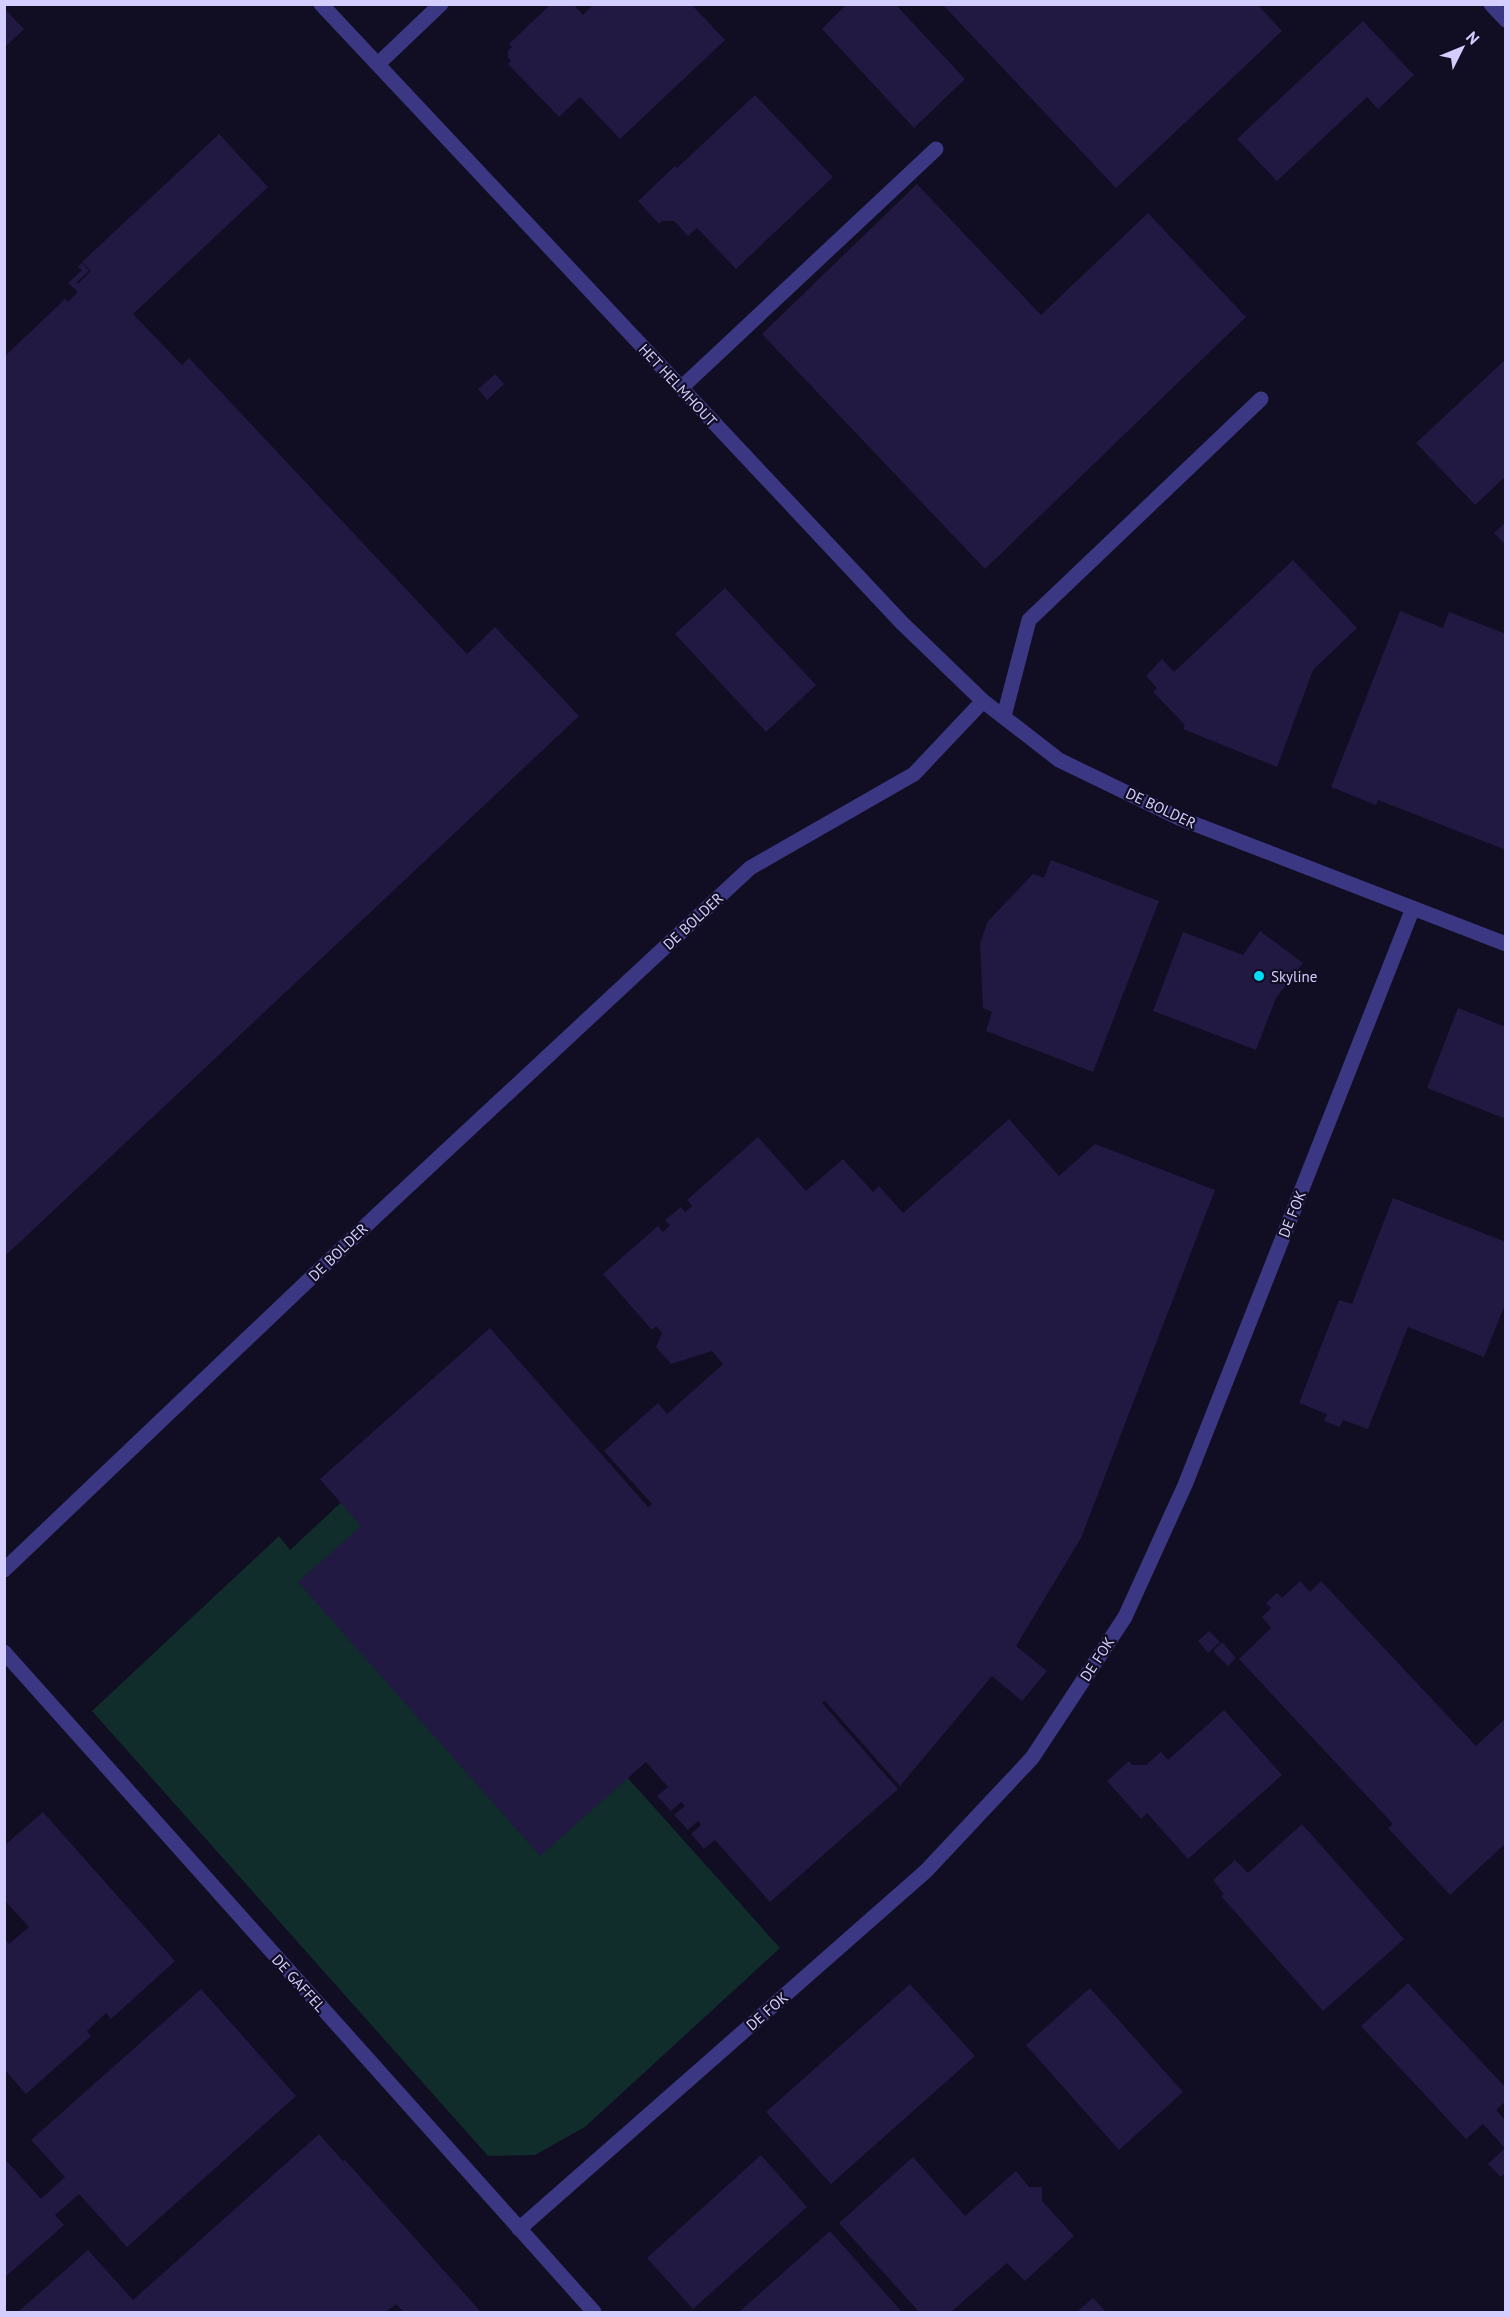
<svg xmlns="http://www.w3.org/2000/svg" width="1510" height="2317" viewBox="0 0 1510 2317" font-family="'PT Sans',sans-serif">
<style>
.green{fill:#102c2b}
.building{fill:#221943}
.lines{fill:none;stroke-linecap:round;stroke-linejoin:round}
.service{stroke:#3b3782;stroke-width:15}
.minor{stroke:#3b3782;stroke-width:15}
.poi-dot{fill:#00ddf9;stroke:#110d22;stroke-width:2}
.labels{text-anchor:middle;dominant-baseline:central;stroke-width:4.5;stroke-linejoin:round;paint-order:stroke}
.street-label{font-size:15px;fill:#d4ceff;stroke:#110d22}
.poi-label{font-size:15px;fill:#d4ceff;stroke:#110d22;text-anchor:start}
</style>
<rect width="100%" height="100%" fill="#110d22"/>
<path class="green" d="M363,1482L780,1948L585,2127L535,2155L488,2156L92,1711L279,1536L290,1550Z"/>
<path class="building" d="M551,4H573L583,15L594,4H691L725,40L620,139L580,97L559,117L508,64L511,61L508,57V51L512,47L509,44Z
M847,4H895L965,79L914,128L822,29Z
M942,4H1257L1282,31L1116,188Z
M4,8L24,29L4,48Z
M1363,21L1414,75L1378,109L1367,97L1277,181L1237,139Z
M755,95L833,177L736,269L697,228L688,236L674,221H662L659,224L638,201L675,166L677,168Z
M219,134L268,187L133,314L182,365L189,358L467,654L495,627L579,716L4,1257V357L65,299L68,302L78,292L68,283L82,270L78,267L82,263L89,271L77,282L78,284L91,271L82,262Z
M917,184L1041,315L1148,213L1246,317L985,569L762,334Z
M1506,359V476L1475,505L1416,443Z
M495,374L504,384L487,400L478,389Z
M1506,522V545L1494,533Z
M1293,560L1357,628L1313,670L1277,767L1183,729L1185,725L1153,692L1157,688L1146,676L1162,659L1174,672Z
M725,588L816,685L766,732L675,634Z
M1400,611L1443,628L1449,612L1506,634V850L1378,800L1376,805L1331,787Z
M1051,860L1159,901L1093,1072L986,1031L992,1012L983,1008L980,943L988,921L1033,874L1044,878Z
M1260,931L1303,963L1276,998L1256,1050L1153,1011L1183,932L1243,955Z
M1458,1008L1506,1027V1119L1427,1088Z
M1009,1119L1059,1176L1095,1144L1215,1190L1081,1538L1016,1646L1047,1671L1022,1701L992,1676L900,1786L825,1701L822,1703L898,1789L770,1902L715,1840L704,1849L691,1834L701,1825L698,1821L688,1830L674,1815L685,1806L681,1802L671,1811L657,1796L668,1787L646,1762L540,1856L298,1582L361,1526L320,1479L490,1328L648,1507L652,1504L604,1451L658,1403L667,1414L723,1364L712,1351L671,1364L656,1347L662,1333L656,1326L652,1330L603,1274L658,1226L663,1232L670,1225L665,1220L681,1207L685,1212L692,1206L687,1200L758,1137L806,1191L843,1159L873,1192L879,1186L903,1213Z
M1393,1198L1506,1242V1302L1484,1357L1408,1327L1368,1429L1343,1420L1340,1427L1324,1421L1327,1414L1299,1403L1339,1300L1352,1304Z
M1300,1581L1310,1592L1321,1581L1476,1746L1506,1718V1843L1450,1895L1388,1828L1393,1824L1239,1659L1271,1628L1262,1617L1271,1608L1266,1603L1277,1593L1282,1598Z
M1209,1631L1220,1642L1208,1653L1198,1641Z
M1222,1642L1236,1658L1228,1666L1213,1651Z
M1224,1710L1282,1775L1188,1859L1147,1813L1141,1819L1107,1781L1129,1761L1132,1765H1146L1161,1752L1168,1760Z
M43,1812L175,1961L111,2019L106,2013L87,2031L91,2036L26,2094L4,2069V1938L9,1944L29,1927L4,1900V1846Z
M1302,1824L1404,1939L1323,2011L1221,1896L1224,1894L1213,1880L1235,1860L1248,1873Z
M1408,1983L1506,2088V2101L1496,2110L1506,2121V2175L1504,2174L1501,2177L1488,2164L1505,2148L1483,2124L1466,2139L1361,2026Z
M910,1984L975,2056L831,2184L766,2112Z
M1090,1988L1183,2092L1119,2150L1026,2045Z
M201,1989L296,2096L127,2247L79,2194L55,2215L64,2225L4,2278V2158L41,2199L65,2177L31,2140Z
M319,2134L343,2161L345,2160L481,2312H404L396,2304L386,2312H18L88,2250L133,2300Z
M761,2155L807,2207L693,2309L647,2258Z
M913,2157L965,2216L1016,2171L1029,2187H1042V2201L1074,2236L1025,2281L1007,2263L951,2312H919L839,2223Z
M830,2231L902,2312H739Z
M1093,2298L1106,2312H1077Z"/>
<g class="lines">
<path class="service" d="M681,388L936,149
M1004,716L1029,620L1261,399"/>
<path class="minor" d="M321,4L902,623L983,701
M1491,4L1506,20
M378,64L441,4
M4,1570L376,1216L750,868L914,774L983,701L1059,760L1179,818L1506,944
M4,1652L594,2312
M519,2229L926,1871L1032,1758L1125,1617L1185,1485L1413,908"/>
</g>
<circle class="poi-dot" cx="1259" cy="976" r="6"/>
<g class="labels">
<g class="street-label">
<text transform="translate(678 385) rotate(47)">HET HELMHOUT</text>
<text transform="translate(1161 808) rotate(25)">DE BOLDER</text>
<text transform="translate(693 921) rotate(-43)">DE BOLDER</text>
<text transform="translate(1292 1214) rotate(-68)">DE FOK</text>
<text transform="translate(338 1252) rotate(-44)">DE BOLDER</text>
<text transform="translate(1097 1659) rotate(-57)">DE FOK</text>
<text transform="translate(299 1983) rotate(48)">DE GAFFEL</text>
<text transform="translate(767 2011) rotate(-41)">DE FOK</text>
</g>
<g class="poi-label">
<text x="1271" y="976">Skyline</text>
</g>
</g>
<rect width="1510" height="2317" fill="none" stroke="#d4ceff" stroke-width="12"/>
<g transform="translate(1462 48) rotate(47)" stroke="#110d22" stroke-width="4.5" paint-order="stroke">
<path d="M0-4.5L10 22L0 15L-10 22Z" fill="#d4ceff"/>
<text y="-9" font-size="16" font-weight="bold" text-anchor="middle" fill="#d4ceff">N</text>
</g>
</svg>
